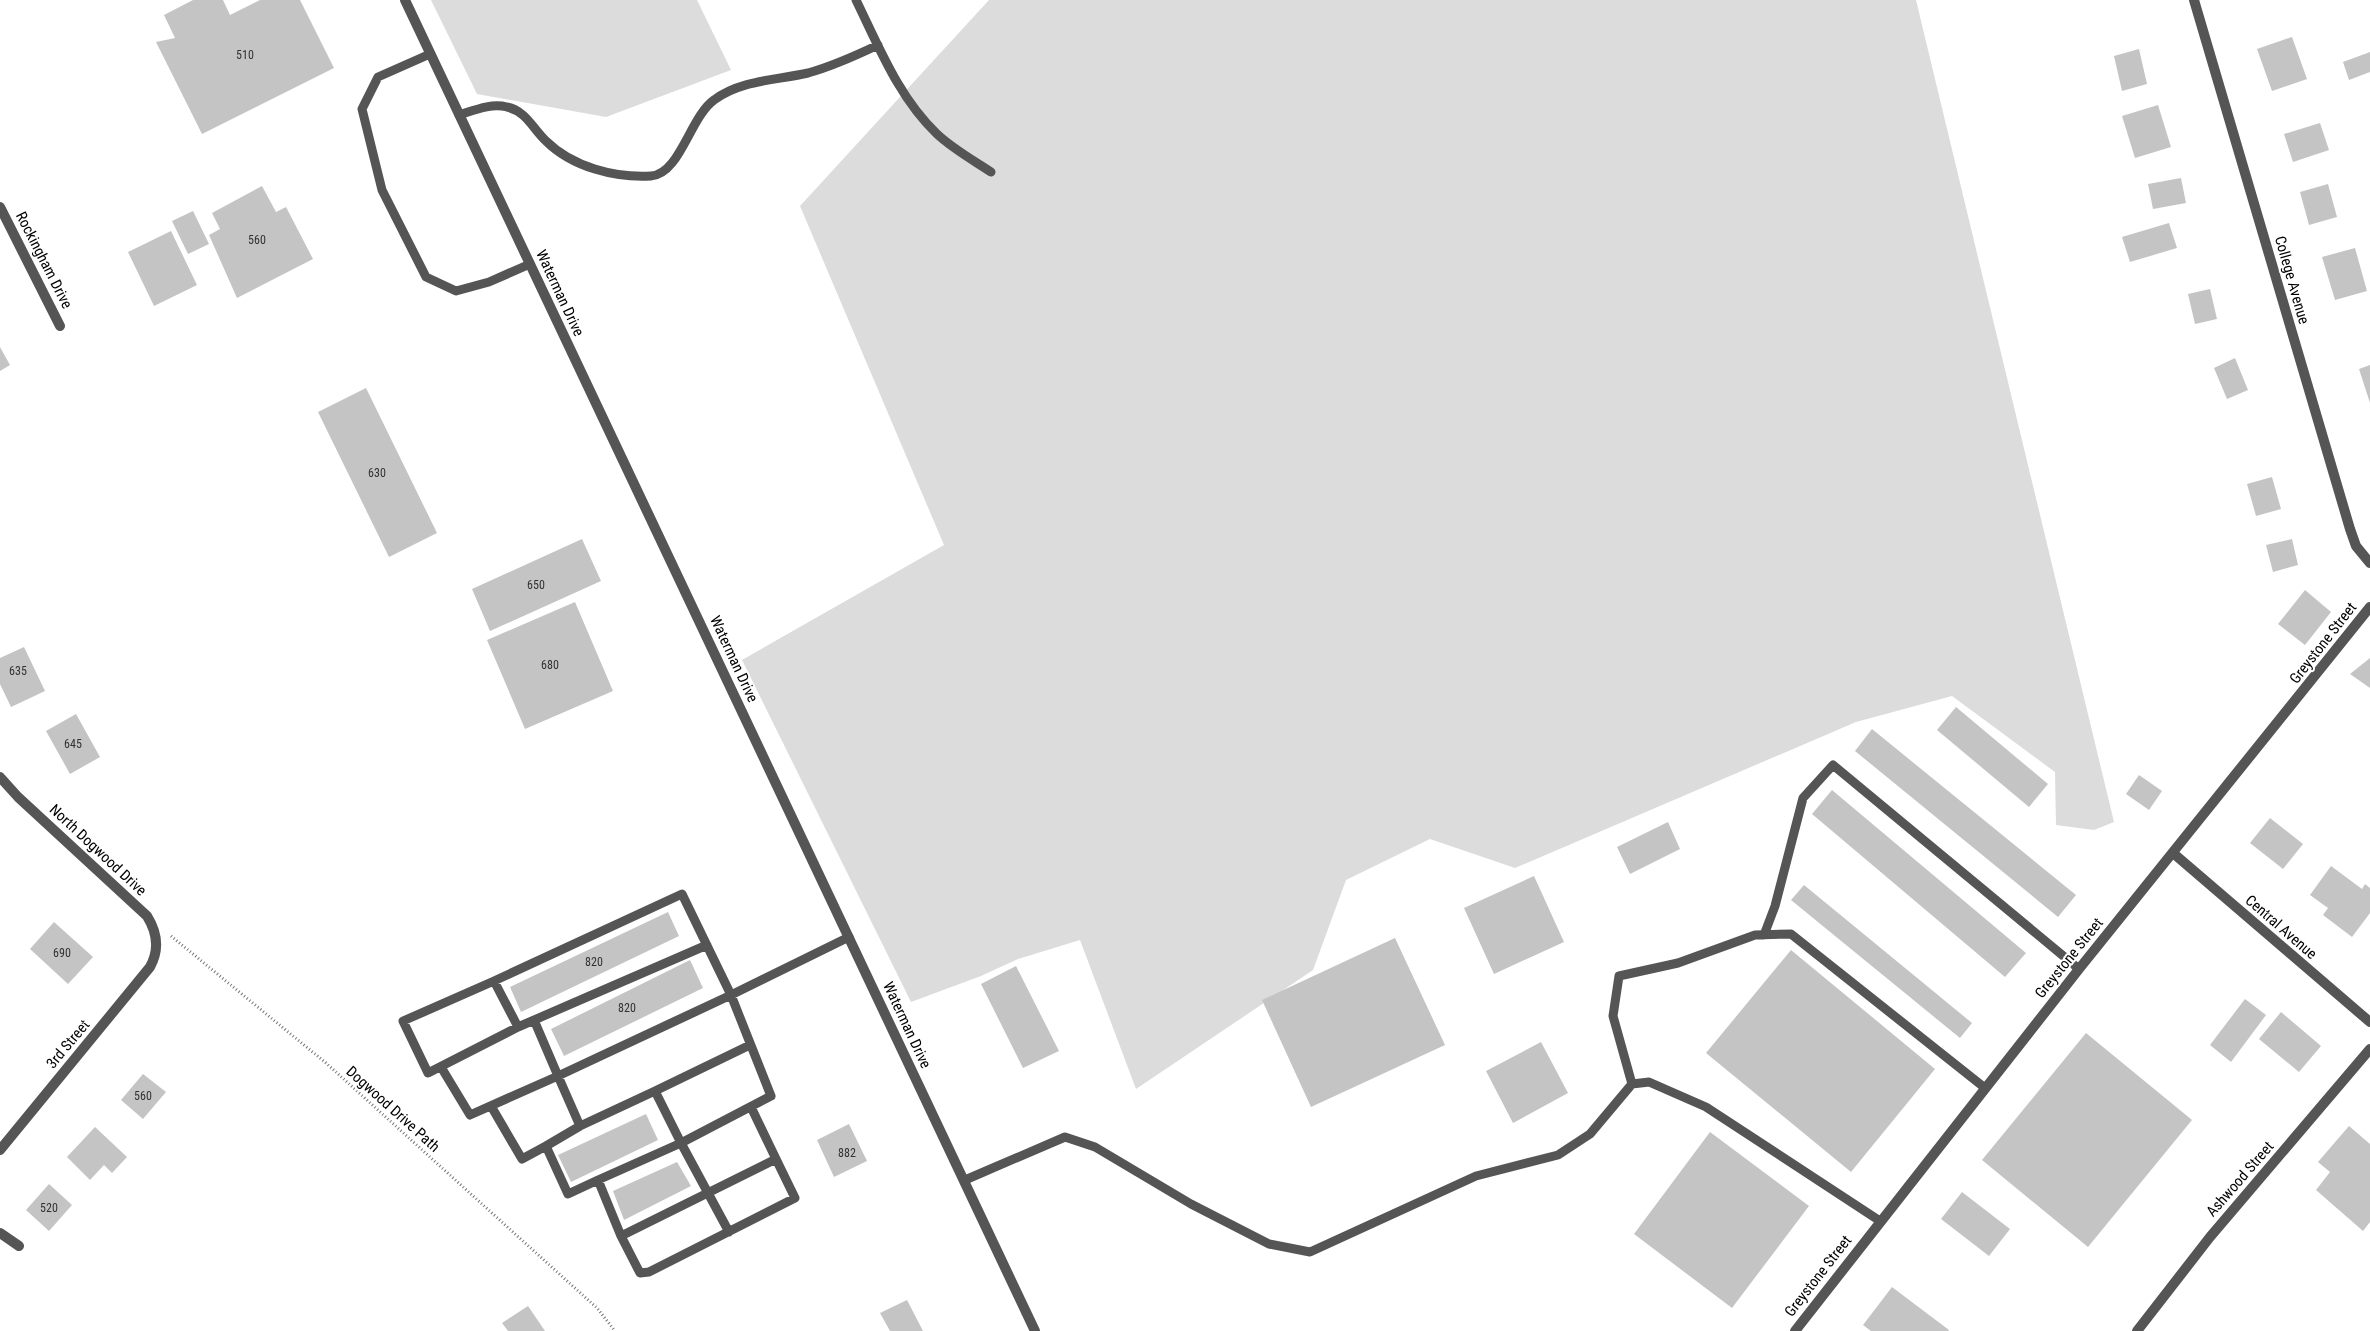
<svg xmlns="http://www.w3.org/2000/svg" width="2370" height="1331" viewBox="0 0 2370 1331" font-family="'Roboto Condensed',sans-serif">
<style>
.green{fill:#dcdcdc}
.building{fill:#c4c4c4}
.lines{fill:none;stroke-linecap:round;stroke-linejoin:round}
.path{stroke:#777;stroke-width:3;stroke-dasharray:1 2.5;stroke-linecap:butt}
.service{stroke:#555;stroke-width:9}
.minor{stroke:#555;stroke-width:10}
.tertiary{stroke:#555;stroke-width:10}
.labels{text-anchor:middle;dominant-baseline:central;stroke-width:4;stroke-linejoin:round;paint-order:stroke}
.number-label{font-size:12px;fill:#313131}
.street-label{font-size:15px;fill:#000;stroke:#fff}
</style>
<rect width="100%" height="100%" fill="#fff"/>
<path class="green" d="M431,0H697L731,70L606,117L477,94Z
M989,0H1916L2114,822L2094,830L2056,825L2055,772L1952,696L1856,722L1515,868L1430,839L1346,880L1313,970L1136,1089L1080,940L1018,959L981,976L911,1002L742,660L944,545L800,206Z"/>
<path class="building" d="M193,0H223L230,15L260,0H300L334,68L202,134L156,42L175,38L164,15Z
M2292,37L2307,79L2272,91L2257,49Z
M2139,49L2147,84L2122,91L2114,56Z
M2370,52V72L2349,80L2343,62Z
M2158,105L2171,147L2135,158L2122,116Z
M2320,123L2329,150L2293,162L2284,134Z
M2181,178L2186,203L2153,209L2148,184Z
M2328,184L2337,217L2309,225L2300,192Z
M262,186L276,212L286,207L313,259L237,298L209,235L220,229L212,213Z
M193,211L209,244L188,254L172,221Z
M2169,223L2177,248L2130,262L2122,237Z
M171,231L197,285L154,306L128,252Z
M2355,248L2367,291L2335,300L2322,257Z
M2210,289L2217,319L2195,324L2188,294Z
M0,347L10,365L0,371Z
M2235,358L2248,390L2227,399L2214,368Z
M2370,365V403L2359,369Z
M366,388L437,533L389,557L318,412Z
M2272,477L2281,509L2256,516L2247,484Z
M582,539L601,581L490,631L472,589Z
M2292,539L2298,565L2273,572L2266,545Z
M2305,590L2331,612L2305,645L2278,624Z
M575,602L613,691L525,729L487,640Z
M24,647L45,691L11,707L0,684V658Z
M2370,658V688L2350,674Z
M1956,707L2048,784L2029,807L1937,730Z
M76,714L100,757L70,774L46,731Z
M1872,729L2076,895L2058,917L1855,751Z
M2139,775L2162,791L2149,810L2126,794Z
M1832,790L2026,953L2005,977L1812,814Z
M2270,818L2303,844L2283,869L2250,843Z
M1668,822L1680,849L1630,874L1617,847Z
M2331,866L2362,889L2365,884L2370,888V913L2352,937L2323,915L2328,908L2310,895Z
M1534,876L1564,942L1494,974L1464,908Z
M1804,885L1972,1023L1960,1038L1791,900Z
M668,912L679,936L521,1012L510,987Z
M54,922L93,957L68,984L30,949Z
M1395,938L1445,1045L1311,1107L1262,1000Z
M1791,950L1935,1069L1851,1172L1706,1053Z
M690,960L703,988L564,1056L551,1029Z
M1016,966L1059,1051L1023,1068L981,984Z
M2245,999L2266,1015L2231,1062L2210,1045Z
M2281,1012L2321,1046L2299,1072L2259,1039Z
M2086,1033L2192,1120L2088,1247L1982,1160Z
M1541,1042L1568,1093L1513,1123L1486,1071Z
M143,1074L166,1092L143,1119L121,1100Z
M646,1114L658,1140L571,1182L558,1155Z
M849,1124L867,1161L834,1177L817,1140Z
M2349,1126L2370,1144V1222L2363,1231L2316,1190L2330,1172L2318,1162Z
M95,1127L127,1157L112,1173L104,1165L90,1180L67,1157Z
M1710,1132L1809,1206L1732,1308L1634,1234Z
M677,1162L691,1186L624,1220L613,1191Z
M49,1184L72,1205L49,1231L26,1210Z
M1962,1192L2010,1229L1989,1256L1941,1219Z
M1892,1287L1949,1330L1948,1331H1871L1863,1325Z
M907,1300L923,1331H890L880,1313Z
M528,1306L545,1331H508L502,1323Z"/>
<g class="lines">
<path class="path" d="M171,936L326,1063L597,1308L615,1331"/>
<path class="service" d="M856,0C879,47 899,98 937,134C953,149 973,160 991,172
M430,54L378,77L362,109L382,190L426,277L456,291L489,282L530,264
M459,115C475,110 491,103 507,107C526,111 533,129 546,141C572,167 615,178 651,176C680,174 690,117 714,100C740,80 778,80 808,73C833,66 855,56 878,45
M1764,935L1775,906L1803,798L1833,765L2079,969
M494,981L403,1021L428,1073L518,1027L707,945
M518,1027L494,981L682,894L731,995L849,937
M441,1067L470,1115L558,1076L534,1020
M1632,1084L1613,1016L1619,976L1678,963L1755,935L1791,934L1985,1088
M655,1091L580,1126L558,1076L731,995L771,1096L681,1143L655,1091L750,1045
M491,1106L522,1159L546,1146
M580,1126L546,1146L568,1194L598,1180L621,1236L776,1159L751,1107
M598,1180L681,1143L729,1232
M965,1180L1065,1137L1095,1147L1191,1204L1269,1244L1310,1252L1476,1176L1558,1155L1590,1134L1632,1084L1649,1082L1706,1107L1880,1221
M621,1236L640,1273L649,1272L795,1198L776,1159"/>
<path class="minor" d="M2194,0L2350,529L2356,546L2370,563
M0,207L60,326
M0,777L18,797L147,916C157,932 160,949 150,967L0,1150
M2173,853L2370,1022
M0,1233L19,1246
M1795,1331L2079,969L2370,607
M2137,1331L2210,1237L2370,1049"/>
<path class="tertiary" d="M405,0L1035,1331"/>
</g>
<g class="labels">
<g class="number-label">
<text x="245" y="55">510</text>
<text x="257" y="240">560</text>
<text x="377" y="473">630</text>
<text x="536" y="585">650</text>
<text x="550" y="665">680</text>
<text x="18" y="671">635</text>
<text x="73" y="744">645</text>
<text x="62" y="953">690</text>
<text x="594" y="962">820</text>
<text x="627" y="1008">820</text>
<text x="143" y="1096">560</text>
<text x="847" y="1153">882</text>
<text x="49" y="1208">520</text>
</g>
<g class="street-label">
<text transform="translate(44 260) rotate(63)">Rockingham Drive</text>
<text transform="translate(2292 280) rotate(74)">College Avenue</text>
<text transform="translate(560 293) rotate(65)">Waterman Drive</text>
<text transform="translate(2323 643) rotate(-52)">Greystone Street</text>
<text transform="translate(734 659) rotate(65)">Waterman Drive</text>
<text transform="translate(98 850) rotate(43)">North Dogwood Drive</text>
<text transform="translate(2281 927) rotate(41)">Central Avenue</text>
<text transform="translate(2069 958) rotate(-51)">Greystone Street</text>
<text transform="translate(907 1025) rotate(65)">Waterman Drive</text>
<text transform="translate(68 1044) rotate(-50)">3rd Street</text>
<text transform="translate(393 1109) rotate(42)">Dogwood Drive Path</text>
<text transform="translate(2240 1179) rotate(-49)">Ashwood Street</text>
<text transform="translate(1818 1276) rotate(-52)">Greystone Street</text>
</g>
</g>
</svg>
